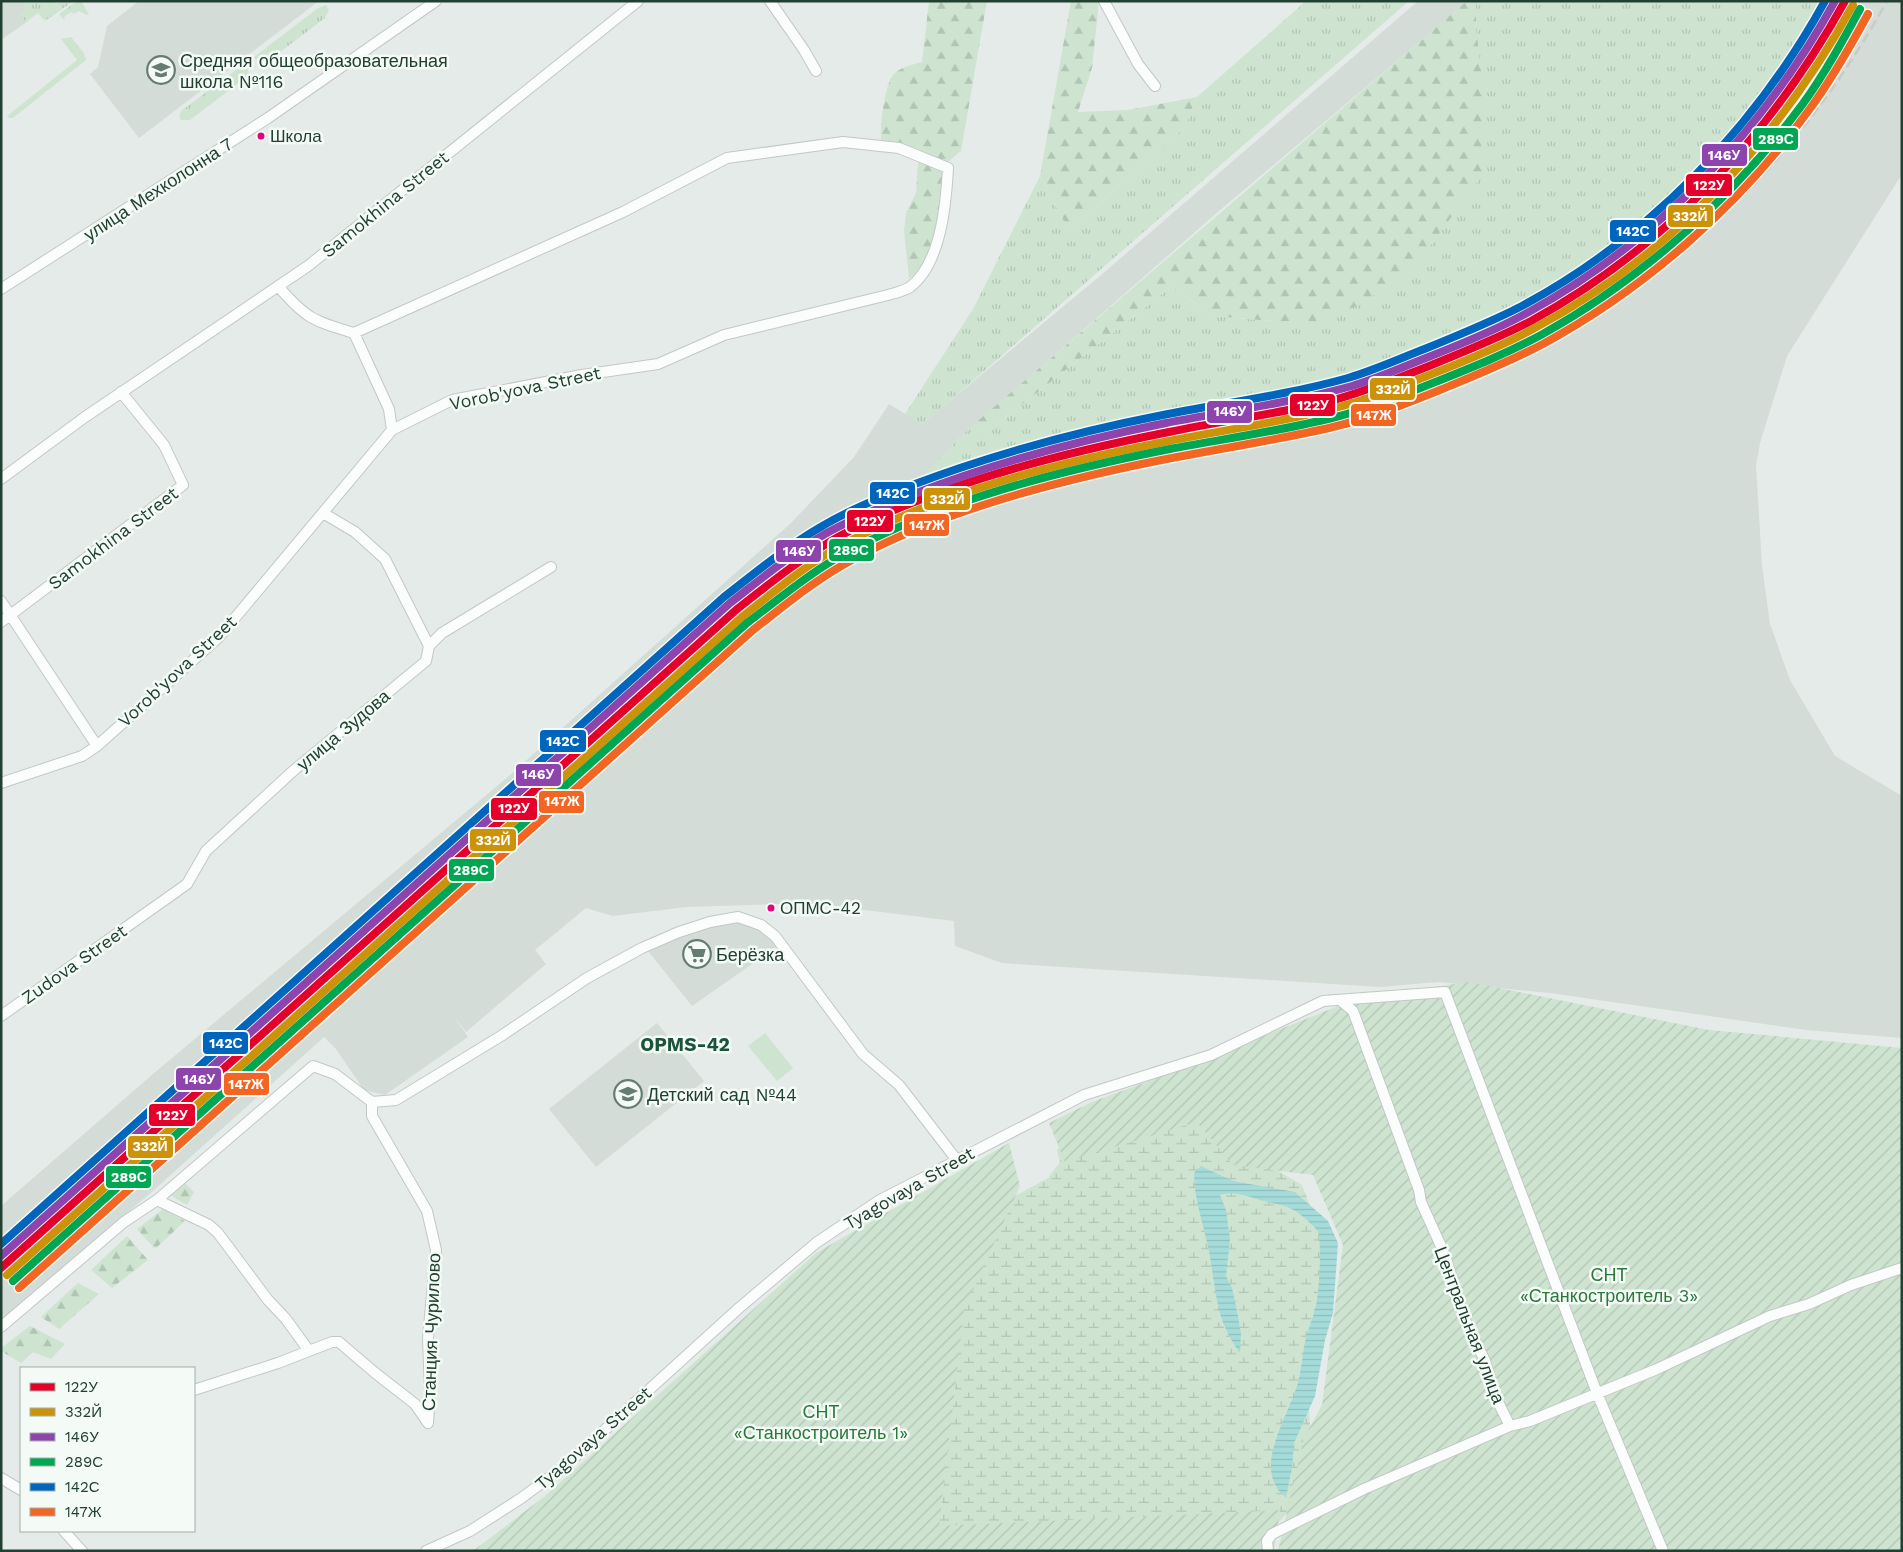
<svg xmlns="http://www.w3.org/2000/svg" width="1903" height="1552" viewBox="0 0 1903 1552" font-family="'Work Sans',sans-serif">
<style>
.built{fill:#d3dcd7}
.grass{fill:url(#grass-tufts)}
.forest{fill:url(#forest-firs)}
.wetland{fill:url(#wetland-marsh)}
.garden{fill:url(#garden-furrows)}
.pitch{fill:#cee4d1}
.water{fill:url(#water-rules)}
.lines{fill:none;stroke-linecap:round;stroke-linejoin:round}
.minor-casing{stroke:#c2c8c5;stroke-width:12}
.minor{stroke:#fbfcfc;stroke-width:10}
.rail{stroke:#c7ccc9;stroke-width:2.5;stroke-dasharray:10 5;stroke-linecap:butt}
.rail-1-casing{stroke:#f4faf6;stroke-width:11}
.rail-2-casing{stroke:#f4faf6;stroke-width:11}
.rail-3-casing{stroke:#f4faf6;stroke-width:11}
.rail-4-casing{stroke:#f4faf6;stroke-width:11}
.rail-5-casing{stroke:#f4faf6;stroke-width:11}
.rail-6-casing{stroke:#f4faf6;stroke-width:11}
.rail-1{stroke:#e4002b;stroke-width:8}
.rail-2{stroke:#cc920a;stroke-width:8}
.rail-3{stroke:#8e44ad;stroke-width:8}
.rail-4{stroke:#00a651;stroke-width:8}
.rail-5{stroke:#0065bd;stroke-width:8}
.rail-6{stroke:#f26522;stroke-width:8}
.bus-dot{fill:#e5007d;stroke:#f4faf6;stroke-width:2}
.labels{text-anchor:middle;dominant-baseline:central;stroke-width:5;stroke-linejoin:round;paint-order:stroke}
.bus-label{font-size:17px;fill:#224032;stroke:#f4faf6;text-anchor:start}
.poi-label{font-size:18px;fill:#224032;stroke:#f4faf6;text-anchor:start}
.street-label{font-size:18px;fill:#224032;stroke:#f4faf6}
.park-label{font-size:18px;fill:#2a793b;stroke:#f4faf6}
.neighbourhood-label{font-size:19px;font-weight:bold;fill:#1c533c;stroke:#f4faf6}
.line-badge{stroke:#f4faf6;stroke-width:2}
.badge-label{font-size:14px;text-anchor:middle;font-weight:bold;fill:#fff}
</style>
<defs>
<pattern id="grass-tufts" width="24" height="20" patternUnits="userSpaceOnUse" patternTransform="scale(1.25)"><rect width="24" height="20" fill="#cee4d1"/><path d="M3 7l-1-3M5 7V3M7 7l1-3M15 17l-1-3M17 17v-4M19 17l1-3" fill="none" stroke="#b1c5b4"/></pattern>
<pattern id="forest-firs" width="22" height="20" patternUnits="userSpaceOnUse" patternTransform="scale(1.25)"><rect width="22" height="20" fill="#cee4d1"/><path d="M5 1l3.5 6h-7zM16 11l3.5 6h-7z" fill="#b1c5b4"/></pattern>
<pattern id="wetland-marsh" width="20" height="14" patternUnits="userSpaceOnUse" patternTransform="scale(1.25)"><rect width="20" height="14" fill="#cee4d1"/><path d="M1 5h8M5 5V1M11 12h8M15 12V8" fill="none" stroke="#b1c5b4"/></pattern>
<pattern id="garden-furrows" width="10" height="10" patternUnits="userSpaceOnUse" patternTransform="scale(1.25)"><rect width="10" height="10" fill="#cee4d1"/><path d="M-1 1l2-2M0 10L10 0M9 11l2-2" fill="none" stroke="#b1c5b4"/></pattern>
<pattern id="water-rules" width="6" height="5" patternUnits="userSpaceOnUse" patternTransform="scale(1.25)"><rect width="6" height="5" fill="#a5dcd9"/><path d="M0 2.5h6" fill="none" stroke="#8ebebb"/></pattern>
</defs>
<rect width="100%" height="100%" fill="#e5ebe8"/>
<path class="built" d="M1,1H34L28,21L1,40Z
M139,1H319L139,138L90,74L98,67L107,26Z
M1418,1H1468L1219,211L953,444L930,481L1005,456L1079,438L1349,383L1471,335L1563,289L1797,60L1828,1H1902V174L1787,356L1760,443L1756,465L1762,566L1770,624L1790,680L1835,756L1902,796V1038L1806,1030L1550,993L1438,982L1380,987L1002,963L955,946L954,921L808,903L686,907L613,916L586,908L535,950L546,964L466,1032L453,1015L468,1037L385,1095L364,1090L336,1049L324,1037L155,1189L1,1321V1206L153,1074L509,776L790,524L854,457L889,404L922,424L1100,276Z
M729,921L749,923L778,946L692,1006L648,951L694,931Z
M657,1023L704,1081L596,1167L549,1109Z"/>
<path class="grass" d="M25,1H54L56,4L59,1L71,3L45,21L38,13L26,22L20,15L25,10Z
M77,1H81L89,14L86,15L79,11L74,14L71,12L64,17L65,21L59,14Z
M1306,1H1409L922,425L905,414L973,309L1040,176L1069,231L1185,127L1197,97Z
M1476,1H1828L1797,60L1697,174L1563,289L1471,335L1349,383L1079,438L1005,456L930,482L925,472L972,426L986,433L1171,287L1214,316L1271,321H1318L1476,28Z
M326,5L329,10L325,18L267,62L261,59L256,60L254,57L318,8Z
M71,37L84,53L86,60L13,118H9L7,116L77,60L61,39Z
M248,61L250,64L248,69L249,75L190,120H181L179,117L181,111Z"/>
<path class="forest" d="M929,1H987L961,151L943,166L944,218L920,273L909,278L904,231L906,213L916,193L919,149L881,140C880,125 884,92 891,78C897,67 912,65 922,62Z
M1071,1H1099L1092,68L1078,112L1128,110L1197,97L1185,127L1069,231L1040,176Z
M1467,1H1476V28L1487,122L1485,171L1417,264L1362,304L1318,321H1271L1214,316L1171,287L986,433L972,426Z
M182,1180L194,1192L187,1205L170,1195Z
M163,1209L185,1221L155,1249L137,1229Z
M127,1236L148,1260L112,1288L91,1270Z
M78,1283L99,1294L59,1329L41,1317Z
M30,1326L65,1344L51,1359L33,1352L21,1363L1,1351V1348Z"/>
<path class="wetland" d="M1158,1107L1214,1122L1275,1169L1302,1185L1323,1238V1266L1307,1383L1311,1438L1301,1497L1279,1522L1227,1551H918L906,1447L984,1213L1048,1178L1060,1162L1057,1151L1068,1126Z"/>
<path class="garden" d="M1469,982L1709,1030L1902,1048V1551H1278L1304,1438L1322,1405L1343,1245L1313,1175L1233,1165L1197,1122L1065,1162L1049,1123L1092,1102L1160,1077L1336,1007L1340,1000Z
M1009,1143L1020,1186L964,1310L939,1526L1280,1510L1274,1551H473L545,1496L816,1253Z"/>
<path class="pitch" d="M765,1033L793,1068L777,1081L748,1046Z"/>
<path class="water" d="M1201,1166L1233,1181L1295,1192L1328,1221L1338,1243L1333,1313L1325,1340L1315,1396L1294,1443L1292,1468L1286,1497C1251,1472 1287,1418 1296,1389C1302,1372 1302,1354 1306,1337C1310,1324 1315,1313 1317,1300C1319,1286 1322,1244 1318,1232C1316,1228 1311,1224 1308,1221C1296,1210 1288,1206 1272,1203C1254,1200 1239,1190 1220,1195L1226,1210L1230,1239L1226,1276L1232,1288L1237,1311L1241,1334L1240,1353C1214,1317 1217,1293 1209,1252C1204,1225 1194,1200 1194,1173Z"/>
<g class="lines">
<defs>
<path id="minor" d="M770,1L804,50L816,71
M1104,1L1138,64L1155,86
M1,289L268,118L436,1
M354,333L389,409L392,430
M1,479L85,417L308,266L638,1
M323,513L355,532L385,559L429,646
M1,601L97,746
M1,622L183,485L164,445L121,392
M1,783L82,756L97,746L219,637L392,430L452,400L582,375L658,364L724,335L888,295C895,293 904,291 910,287C941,264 946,204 948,168L899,148L843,142L727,158L623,212L354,333C314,321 306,319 278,286
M1340,1000L1353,1011L1419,1190L1421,1202L1445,1255L1464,1318L1485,1361L1497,1400L1510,1426L1530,1421L1657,1369L1770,1316L1809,1304L1851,1285L1902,1268
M1,1016L187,884L206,851L293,771L426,661L429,646L442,633L551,567
M372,1102V1116L427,1211L436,1250L428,1338L430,1393L428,1423
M157,1200L209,1225L218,1233L268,1300L286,1319L309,1351
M1,1327L124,1222L157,1200L313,1066L335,1074L372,1102L396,1100L501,1036L587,978L642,948L679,932L710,922L738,917L761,925L775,936L863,1054L899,1085L956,1159
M194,1390L278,1363L332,1342H339L374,1372L415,1404L428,1423
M1,1478L21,1490
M64,1531L82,1551
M426,1551L470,1531L520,1499L565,1466L739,1308L816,1243L880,1200L1084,1095L1211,1055L1323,1001L1445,992L1597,1393L1663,1551
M1268,1551L1267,1541L1272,1534L1364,1489L1510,1426"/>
</defs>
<use href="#minor" class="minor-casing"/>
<use href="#minor" class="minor"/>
<path class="rail" d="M1,1241C157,1106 317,975 464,831
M1,1277L630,717C677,673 723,625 776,587C836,544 903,515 972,490C1071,454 1179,450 1282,431C1391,410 1497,375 1593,318C1614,306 1634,290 1654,274C1751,200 1828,108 1887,1"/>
<defs>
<path id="rail-1" d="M1,1268L736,610C769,584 801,558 838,537C933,485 1062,453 1169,432C1222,421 1277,414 1330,401C1364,392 1396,379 1429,366C1464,352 1499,338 1531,321C1666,247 1771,135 1845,1"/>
<path id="rail-2" d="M7,1275L742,617C775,591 807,564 844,544C940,492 1062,462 1169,441C1223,430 1278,423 1331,409C1368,400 1402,386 1437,372C1470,359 1502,346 1533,329C1671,256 1778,141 1853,5"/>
<path id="rail-3" d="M1,1256L730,603C761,579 791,554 825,534C853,518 884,506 914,494C996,462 1081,440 1166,423C1228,411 1291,403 1352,386C1379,378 1405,366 1431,356C1464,343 1496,330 1527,313C1657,242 1763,131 1835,1"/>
<path id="rail-4" d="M13,1281L747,623C780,598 812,571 849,551C946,499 1063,470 1170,449C1224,439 1279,431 1332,418C1369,409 1403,395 1438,381C1473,367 1508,353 1541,335C1642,279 1733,198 1802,105C1824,75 1842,42 1860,9"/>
<path id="rail-5" d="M1,1244L724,597C755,573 785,548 819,528C847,511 877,499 907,487C990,455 1076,432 1163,415C1225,403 1287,395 1348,378C1375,370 1401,358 1427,348C1459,335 1491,322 1522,306C1650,237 1755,128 1825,1"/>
<path id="rail-6" d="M19,1288L753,630C784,606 815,580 850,561C943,509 1072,477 1177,457C1229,447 1282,439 1333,427C1370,418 1405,404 1440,390C1474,376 1509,362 1543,344C1646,288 1740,205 1809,110C1832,79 1850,47 1868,14"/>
</defs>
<use href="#rail-1" class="rail-1-casing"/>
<use href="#rail-2" class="rail-2-casing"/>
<use href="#rail-3" class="rail-3-casing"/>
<use href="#rail-4" class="rail-4-casing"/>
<use href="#rail-5" class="rail-5-casing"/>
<use href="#rail-6" class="rail-6-casing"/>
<use href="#rail-1" class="rail-1"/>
<use href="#rail-2" class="rail-2"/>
<use href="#rail-3" class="rail-3"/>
<use href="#rail-4" class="rail-4"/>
<use href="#rail-5" class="rail-5"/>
<use href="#rail-6" class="rail-6"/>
</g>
<defs>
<symbol id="school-ring" viewBox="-11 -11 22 22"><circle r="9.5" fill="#f4faf6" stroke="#667c72" stroke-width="1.5"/><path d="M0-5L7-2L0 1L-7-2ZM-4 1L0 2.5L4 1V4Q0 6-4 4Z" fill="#667c72"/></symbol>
<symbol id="supermarket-ring" viewBox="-11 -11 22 22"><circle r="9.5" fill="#f4faf6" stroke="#667c72" stroke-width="1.5"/><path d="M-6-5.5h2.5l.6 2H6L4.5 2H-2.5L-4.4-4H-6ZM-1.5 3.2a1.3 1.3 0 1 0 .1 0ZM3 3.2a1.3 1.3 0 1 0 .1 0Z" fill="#667c72"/></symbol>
</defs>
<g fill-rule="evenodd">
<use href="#school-ring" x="145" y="54" width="32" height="32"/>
<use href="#supermarket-ring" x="681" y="938" width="32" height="32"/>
<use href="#school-ring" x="612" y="1078" width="32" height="32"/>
</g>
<g class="bus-dot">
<circle cx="261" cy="136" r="4.5"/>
<circle cx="771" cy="908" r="4.5"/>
</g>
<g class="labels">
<g class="bus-label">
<text x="270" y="136">Школа</text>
<text x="780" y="908">ОПМС-42</text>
</g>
<g class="poi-label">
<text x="180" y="60">Средняя общеобразовательная<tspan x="180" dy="21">школа №116</tspan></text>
<text x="716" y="954">Берёзка</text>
<text x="647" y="1094">Детский сад №44</text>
</g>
<g class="street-label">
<text transform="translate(158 189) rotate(-33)">улица Мехколонна 7</text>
<text transform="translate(385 204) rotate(-39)">Samokhina Street</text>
<text transform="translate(525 388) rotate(-12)">Vorob'yova Street</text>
<text transform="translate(113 538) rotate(-37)">Samokhina Street</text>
<text transform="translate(177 671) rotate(-43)">Vorob'yova Street</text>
<text transform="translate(343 730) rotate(-40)">улица Зудова</text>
<text transform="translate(74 964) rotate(-35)">Zudova Street</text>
<text transform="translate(909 1188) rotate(-30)">Tyagovaya Street</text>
<text transform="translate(1470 1325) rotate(69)">Центральная улица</text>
<text transform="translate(431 1332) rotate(-88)">Станция Чурилово</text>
<text transform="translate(593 1438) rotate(-41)">Tyagovaya Street</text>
</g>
<g class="park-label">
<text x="1609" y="1274">СНТ<tspan x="1609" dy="21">«Станкостроитель 3»</tspan></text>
<text x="821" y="1411">СНТ<tspan x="821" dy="21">«Станкостроитель 1»</tspan></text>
</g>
<g class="neighbourhood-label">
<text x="685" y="1044">OPMS-42</text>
</g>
</g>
<g class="line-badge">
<rect x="1752" y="127" width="47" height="24" rx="5" fill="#00a651"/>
<rect x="1701" y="143" width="47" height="24" rx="5" fill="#8e44ad"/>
<rect x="1685" y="173" width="48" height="24" rx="5" fill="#e4002b"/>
<rect x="1667" y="204" width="47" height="24" rx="5" fill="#cc920a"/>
<rect x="1609" y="219" width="48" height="24" rx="5" fill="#0065bd"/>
<rect x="1369" y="377" width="47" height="24" rx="5" fill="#cc920a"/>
<rect x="1289" y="393" width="47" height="24" rx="5" fill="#e4002b"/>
<rect x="1206" y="400" width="47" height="24" rx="5" fill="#8e44ad"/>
<rect x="1350" y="403" width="47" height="24" rx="5" fill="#f26522"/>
<rect x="869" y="481" width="47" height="24" rx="5" fill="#0065bd"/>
<rect x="923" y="487" width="48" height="24" rx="5" fill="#cc920a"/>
<rect x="846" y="509" width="48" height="24" rx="5" fill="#e4002b"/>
<rect x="903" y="513" width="47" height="24" rx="5" fill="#f26522"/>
<rect x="828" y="538" width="47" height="24" rx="5" fill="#00a651"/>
<rect x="775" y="539" width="47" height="24" rx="5" fill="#8e44ad"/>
<rect x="539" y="729" width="48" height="24" rx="5" fill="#0065bd"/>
<rect x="515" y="763" width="47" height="24" rx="5" fill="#8e44ad"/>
<rect x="538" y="790" width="47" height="24" rx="5" fill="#f26522"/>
<rect x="490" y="797" width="48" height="24" rx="5" fill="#e4002b"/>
<rect x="469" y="828" width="48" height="24" rx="5" fill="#cc920a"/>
<rect x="448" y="858" width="47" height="24" rx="5" fill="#00a651"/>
<rect x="202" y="1031" width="47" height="24" rx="5" fill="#0065bd"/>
<rect x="175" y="1067" width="47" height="24" rx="5" fill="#8e44ad"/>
<rect x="223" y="1072" width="47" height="24" rx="5" fill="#f26522"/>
<rect x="148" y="1103" width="48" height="24" rx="5" fill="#e4002b"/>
<rect x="127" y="1135" width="47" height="24" rx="5" fill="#cc920a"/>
<rect x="105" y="1165" width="47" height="24" rx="5" fill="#00a651"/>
</g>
<g class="badge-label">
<text x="1776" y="144">289С</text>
<text x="1724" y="160">146У</text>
<text x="1709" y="190">122У</text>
<text x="1690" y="221">332Й</text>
<text x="1633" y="236">142С</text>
<text x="1393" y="394">332Й</text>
<text x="1313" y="410">122У</text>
<text x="1230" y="416">146У</text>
<text x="1374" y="420">147Ж</text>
<text x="893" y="498">142С</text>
<text x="947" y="504">332Й</text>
<text x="870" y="526">122У</text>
<text x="927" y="530">147Ж</text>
<text x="851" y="555">289С</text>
<text x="799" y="556">146У</text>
<text x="563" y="746">142С</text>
<text x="538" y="779">146У</text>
<text x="562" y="806">147Ж</text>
<text x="514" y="813">122У</text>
<text x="493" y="845">332Й</text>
<text x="471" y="875">289С</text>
<text x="226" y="1048">142С</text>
<text x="199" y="1084">146У</text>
<text x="246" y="1089">147Ж</text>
<text x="172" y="1120">122У</text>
<text x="150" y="1151">332Й</text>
<text x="129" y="1182">289С</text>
</g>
<rect width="1903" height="1552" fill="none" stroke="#224032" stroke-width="5"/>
<rect x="20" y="1367" width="175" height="165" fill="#f4faf6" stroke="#a0b0a8"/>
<rect x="30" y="1383" width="25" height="8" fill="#e4002b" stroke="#a0b0a8"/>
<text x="65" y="1392" font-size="15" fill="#224032">122У</text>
<rect x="30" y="1408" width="25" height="8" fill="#cc920a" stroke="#a0b0a8"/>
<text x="65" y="1417" font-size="15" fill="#224032">332Й</text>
<rect x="30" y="1433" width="25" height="8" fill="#8e44ad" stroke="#a0b0a8"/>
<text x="65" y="1442" font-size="15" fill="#224032">146У</text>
<rect x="30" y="1458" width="25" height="8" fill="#00a651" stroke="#a0b0a8"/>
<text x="65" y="1467" font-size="15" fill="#224032">289С</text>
<rect x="30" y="1483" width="25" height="8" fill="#0065bd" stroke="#a0b0a8"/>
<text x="65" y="1492" font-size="15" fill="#224032">142С</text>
<rect x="30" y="1508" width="25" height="8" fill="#f26522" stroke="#a0b0a8"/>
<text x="65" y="1517" font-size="15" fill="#224032">147Ж</text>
</svg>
